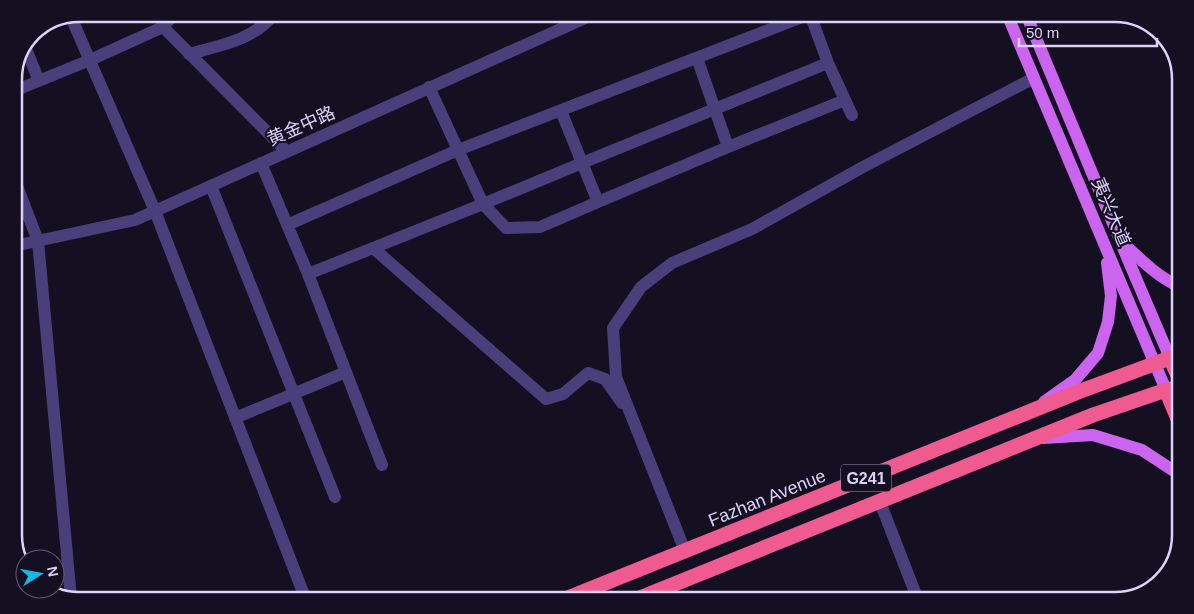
<svg xmlns="http://www.w3.org/2000/svg" width="1194" height="614" viewBox="0 0 1194 614" font-family="Arial,'Noto Sans SC',sans-serif">
<style>
.lines{fill:none;stroke-linecap:round;stroke-linejoin:round}
.minor{stroke:#483f7b;stroke-width:12}
.major{stroke:#cb65f0;stroke-width:12}
.highway{stroke:#ef5a91;stroke-width:15}
.labels{text-anchor:middle;dominant-baseline:central;stroke-width:4.5;stroke-linejoin:round;paint-order:stroke}
.shield{fill:#140f21;stroke:#a098ba;stroke-width:1}
.shield-label{font-size:16px;font-weight:bold;fill:#dcd3fb}
.street-label{font-size:18px;fill:#dcd3fb;stroke:#140f21}
.rim{fill:none;stroke:#dcd3fb;stroke-width:2.5}
</style>
<rect width="100%" height="100%" fill="#140f21"/>
<g class="lines">
<path class="minor" d="M810,14L828,63L852,115
M71,17L155,211L306,600
M163,27L174,14
M26,49L39,81
M189,54C219,46 254,40 274,14
M697,58L728,147
M429,87L483,204L506,228L540,227L598,202L728,147L845,100
M14,91L90,60L163,27L287,152
M561,111L598,202
M261,163L308,274L382,465
M14,178L38,241L71,598
M211,186L335,497
M287,225L458,150L810,14
M14,246L135,220L594,14
M373,248L546,399L563,394L588,373L605,379L622,403
M308,274L483,204L582,163L828,63
M235,418L346,372
M880,502L918,600
M685,551L616,377L613,328L641,287L672,263L752,229L863,167L1034,78"/>
<path class="major" d="M1007,14L1166,390L1180,384
M1026,14L1129,262L1170,358L1180,354
M1123,243C1141,260 1158,277 1180,287
M1044,402L1075,380L1098,353L1108,322L1111,296L1107,263
M1043,438L1093,435L1142,450L1180,475"/>
<path class="highway" d="M563,600L1078,392L1170,358L1180,380
M635,600L1093,415L1166,390L1180,424"/>
</g>
<g class="labels">
<rect class="shield" x="841" y="464.5" width="50" height="27" rx="4"/>
<g class="shield-label">
<text x="866" y="478">G241</text>
</g>
<g class="street-label">
<text transform="translate(301 126) rotate(-24)">黄金中路</text>
<text transform="translate(1111 212) rotate(67)">夷兴大道</text>
<text transform="translate(767 498) rotate(-22)">Fazhan Avenue</text>
</g>
</g>
<path d="M0 0H1194V614H0ZM79 22H1115A57 57 0 0 1 1172 79V535A57 57 0 0 1 1115 592H79A57 57 0 0 1 22 535V79A57 57 0 0 1 79 22Z" fill="#140f21" fill-rule="evenodd"/>
<path class="rim" d="M79 22H1115A57 57 0 0 1 1172 79V535A57 57 0 0 1 1115 592H79A57 57 0 0 1 22 535V79A57 57 0 0 1 79 22Z"/>
<g transform="translate(40 574) rotate(79)"><circle r="24" fill="#140f21" stroke="#645d78"/>
<path d="M0-4L9 19L0 12L-9 19Z" fill="#17b8e3"/>
<text y="-8" font-size="14" font-weight="bold" text-anchor="middle" fill="#dcd3fb">N</text>
</g>
<path d="M1019 38v8h138v-8" fill="none" stroke="#dcd3fb" stroke-width="2.5"/>
<text x="1026" y="38" font-size="15" fill="#dcd3fb" stroke="#140f21" stroke-width="4" paint-order="stroke">50 m</text>
</svg>
